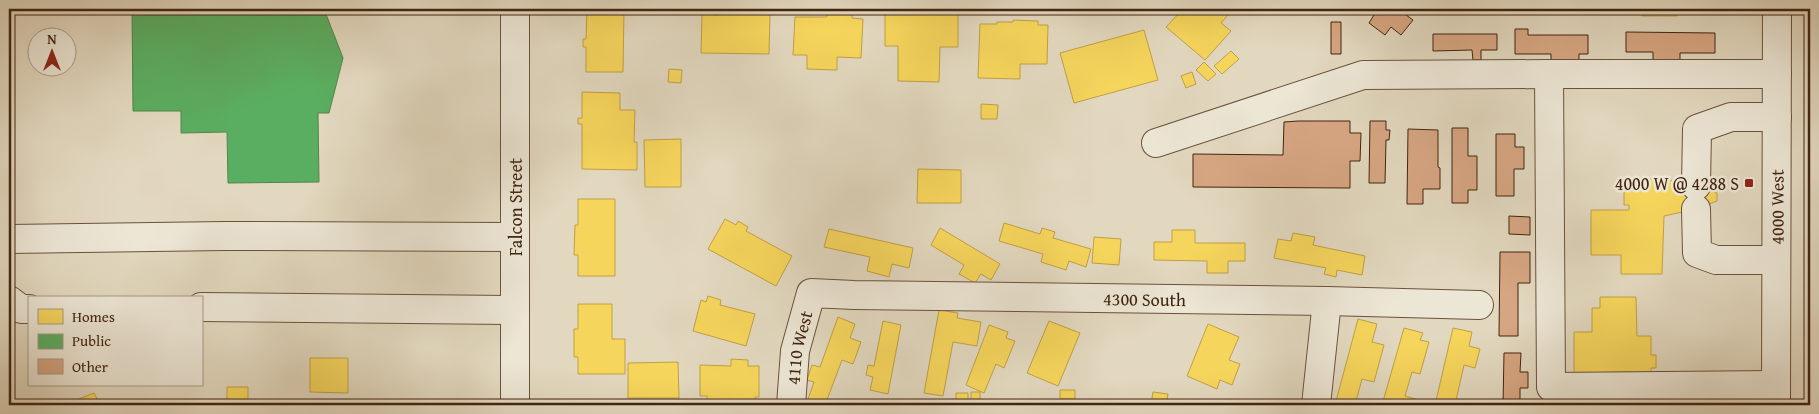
<svg xmlns="http://www.w3.org/2000/svg" width="1819" height="414" viewBox="0 0 1819 414" font-family="'Gentium Book Plus',serif">
<style>
.homes{fill:#f6d55c;stroke:#c0a045}
.public{fill:#5aae61;stroke:#538549}
.building{fill:#d6a682;stroke:#422510}
.lines{fill:none;stroke-linecap:round;stroke-linejoin:round}
.minor-casing{stroke:#6a523c;stroke-width:30}
.minor{stroke:#ece6d5;stroke-width:28}
.poi-dot{fill:#8f2418;stroke:#ece6d5;stroke-width:2}
.labels{text-anchor:middle;dominant-baseline:central;stroke-width:5;stroke-linejoin:round;paint-order:stroke}
.poi-label{font-size:18px;fill:#422510;stroke:#ece6d5;text-anchor:end}
.street-label{font-size:18px;fill:#422510;stroke:#ece6d5}
</style>
<rect width="100%" height="100%" fill="#e2d8bf"/>
<filter id="stains"><feTurbulence type="fractalNoise" baseFrequency=".004" numOctaves="4"/><feColorMatrix values="0 0 0 0 .2 0 0 0 0 .09 0 0 0 0 .02 0 0 0 .5 -.17"/></filter>
<radialGradient id="worn" r=".72"><stop offset=".6" stop-color="#630" stop-opacity="0"/><stop offset="1" stop-color="#630" stop-opacity=".3"/></radialGradient>
<path class="homes" d="M587,9H624L623,72H586V47H583V39H586Z
M903,9H958V47H940L939,82L898,81V46H885V10Z
M1183,9H1233L1221,23L1231,31L1205,60L1166,27Z
M1642,9H1677V16H1642Z
M735,10H759V13H770L769,54L701,53L702,14L718,15V12H734Z
M827,13L852,14V18L863,19L861,58L837,57V70L807,69V55H793L795,17H827Z
M1013,20L1038,21V25H1048L1047,64H1020V79L978,78L980,24H997V22H1013Z
M1144,30L1158,80L1074,103L1060,53Z
M1231,51L1239,59L1222,74L1214,66Z
M1204,62L1216,74L1208,81L1196,70Z
M669,69L682,70L681,83L668,82Z
M1192,72L1196,84L1186,88L1181,76Z
M582,92L620,93V110H635L634,142H637V170L582,169V124H578V118H582Z
M981,104L998,105L997,119H981Z
M681,139V187H645L644,140Z
M918,169L961,170V203H917Z
M1629,179H1667L1717,193V201L1696,209L1664,216L1662,274H1621V255H1591V210H1629V205H1624V182L1629,183Z
M578,199H615V276H578V255H574L575,225H578Z
M725,219L736,225L738,221L748,227L746,231L792,256L776,286L708,249Z
M1004,223L1040,234L1042,228L1055,232L1053,238L1091,249L1086,267L1069,261L1066,270L1041,262L1043,254L999,241Z
M940,228L1000,264L991,280L981,274L975,283L959,274L964,265L931,245Z
M829,229L913,248L909,268L892,264L889,277L867,271L870,257L824,247Z
M1172,230H1195V243H1245V261H1228V273H1207V261L1154,260V242H1172Z
M1293,233L1315,237L1313,245L1365,256L1362,275L1337,270L1336,277L1324,274L1326,268L1274,258L1278,239L1291,241Z
M1094,237L1121,239L1119,265L1092,263Z
M708,296L721,300L720,305L755,314L746,346L693,331L701,300L706,302Z
M1600,297H1636L1637,336H1651V355H1656V368H1651V376L1632,377V372L1574,373V332H1592V308H1600Z
M578,304H612V339H625V374H578V357H574V329H578Z
M939,310L958,313L957,318L981,322L977,346L953,342L943,396L924,393Z
M838,317L855,324L850,338L861,342L853,364L842,360L825,405H817L807,402L814,382L807,380L812,365L820,367Z
M1358,319L1377,324L1372,342L1384,345L1374,382L1362,379L1355,405H1335Z
M883,321L901,325L888,394L870,390L873,377L866,375L868,365L874,366Z
M1049,321L1080,333L1058,386L1027,373Z
M1208,324L1239,337L1229,360L1240,364L1232,385L1220,380L1217,389L1187,376Z
M989,325L1008,332L1006,338L1015,341L1004,368L996,364L984,393L966,385Z
M1404,328L1423,333L1420,340L1429,342L1420,374L1412,372L1405,396L1419,400L1417,405H1382Z
M1453,328L1472,332L1469,346L1480,349L1475,368L1464,365L1455,405H1435Z
M310,358H348V393L310,392Z
M731,359L748,360V366H759V397H755V405H707V396H700V365L731,366Z
M678,362L679,398H628V363Z
M227,387H248V405H162L227,404Z
M1060,390H1075V399H1060Z
M971,392H980V404H971Z
M1153,392L1168,394L1166,405L1151,404Z
M94,393L100,405H64Z
M956,393H968V404L956,403Z
M262,403H299V405H262Z
M938,403H951V405H938Z"/>
<path class="public" d="M132,9H324L343,58L329,113H318L319,182L228,183L227,132L181,133V111H133Z"/>
<path class="building" d="M1366,9H1398L1413,20L1401,35L1391,27L1385,35L1369,23L1374,15Z
M1331,22H1341V54H1331Z
M1515,29H1528V35H1588V54H1579V64H1551V54H1515Z
M1626,32L1715,33V53H1680V62L1653,61V52H1626Z
M1433,34H1497V50H1481V60H1473L1472,50L1433,51Z
M1298,121H1350V133H1361L1360,161H1350V188L1193,187V154L1283,155L1284,122Z
M1370,121H1386V130H1390L1389,140H1386L1385,183H1369Z
M1452,128H1468V156H1477V190H1468V203H1452Z
M1408,129L1438,130V167L1440,168V189H1423V204H1407Z
M1496,134H1515V147H1524V169H1514V196H1496Z
M1509,216L1530,217V235L1509,234Z
M1500,252H1530V283H1518V336H1499Z
M1504,353H1521L1520,372H1528V388H1520V405H1503Z
M1588,399H1603V405H1637H1588Z
M1645,399H1728V405H1645Z"/>
<g class="lines">
<defs>
<g id="minor">
<path d="M515,9V405"/>
<path d="M1156,143L1363,75L1549,74"/>
<path d="M1696,186L1697,129L1731,117H1777"/>
<path d="M1696,209L1697,253L1716,260H1776"/>
<path d="M9,239L225,236L515,237"/>
<path d="M9,300L21,309H29"/>
<path d="M201,307L515,310"/>
<path d="M1776,385L1551,387L1549,74H1777"/>
<path id="s1" d="M791,405L795,351L811,293L854,295L1327,301L1479,305"/>
<path d="M1316,405L1327,301"/>
<path id="s2" d="M1776,405L1777,9"/>
</g>
</defs>
<use href="#minor" class="minor-casing"/>
<use href="#minor" class="minor"/>
</g>
<rect class="poi-dot" x="1744" y="178" width="10" height="10" rx="2.5"/>
<g class="labels">
<g class="poi-label">
<text x="1739" y="183">4000 W @ 4288 S</text>
</g>
<g class="street-label">
<text transform="translate(515 207) rotate(-90)">Falcon Street</text>
<text stroke="none"><textPath href="#s2" startOffset="198">4000 West</textPath></text>
<text stroke="none"><textPath href="#s1" startOffset="448">4300 South</textPath></text>
<text stroke="none"><textPath href="#s1" startOffset="58">4110 West</textPath></text>
</g>
</g>
<rect width="1819" height="414" fill="none" stroke="#e2d8bf" stroke-width="30"/>
<rect x="10" y="10" width="1799" height="394" fill="none" stroke="#422510" stroke-width="2.5"/>
<rect x="15" y="15" width="1789" height="384" fill="none" stroke="#422510"/>
<rect x="28" y="296" width="175" height="90" fill="#ece6d5" stroke="#a89986"/>
<rect x="38" y="309" width="25" height="15" fill="#f6d55c" stroke="#a89986"/>
<text x="72" y="322" font-size="15" fill="#422510">Homes</text>
<rect x="38" y="334" width="25" height="15" fill="#5aae61" stroke="#a89986"/>
<text x="72" y="346" font-size="15" fill="#422510">Public</text>
<rect x="38" y="359" width="25" height="15" fill="#d6a682" stroke="#a89986"/>
<text x="72" y="372" font-size="15" fill="#422510">Other</text>
<g transform="translate(52 52)"><circle r="24" fill="#ece6d5" stroke="#a89986"/>
<path d="M0-4L9 19L0 12L-9 19Z" fill="#8f2418"/>
<text y="-8" font-size="14" font-weight="bold" text-anchor="middle" fill="#422510">N</text>
</g>
<rect width="100%" height="100%" filter="url(#stains)"/>
<rect width="100%" height="100%" fill="url(#worn)"/>
</svg>
